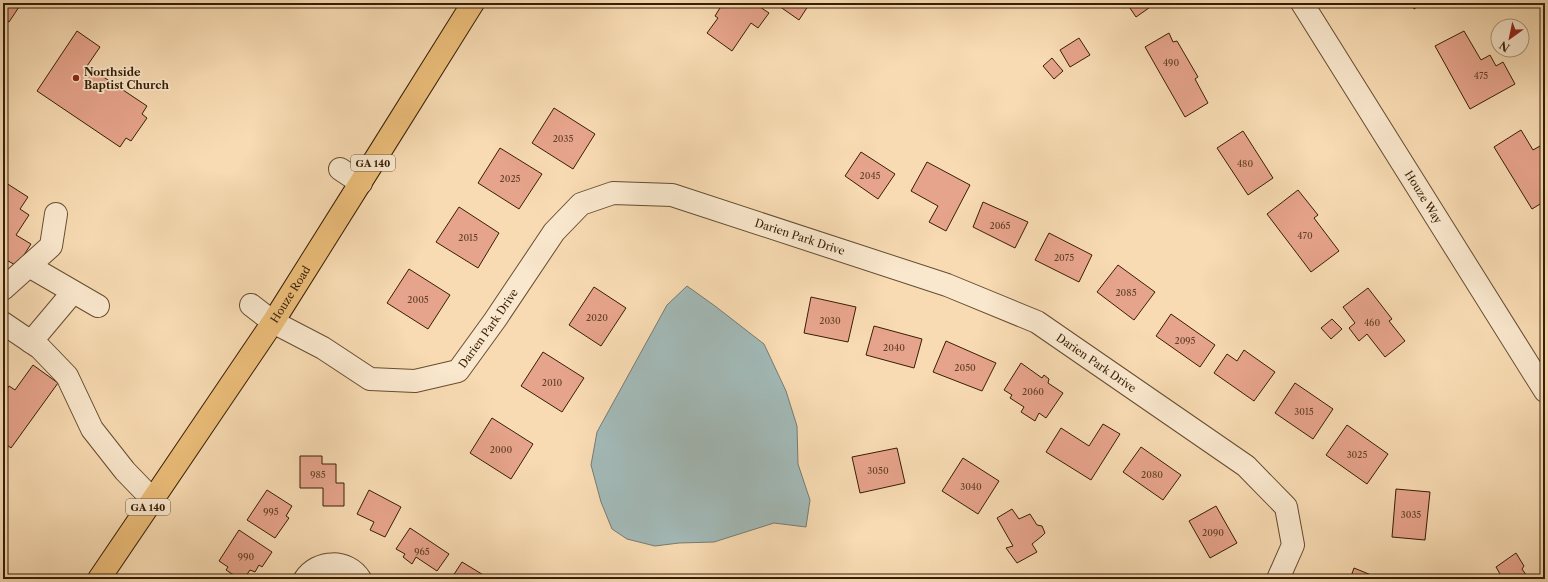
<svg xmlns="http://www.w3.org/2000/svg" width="1548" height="582" viewBox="0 0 1548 582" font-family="'Libre Caslon Text',serif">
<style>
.water{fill:#a2b9b7;stroke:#777b70}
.building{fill:#e7a48c;stroke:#361e05}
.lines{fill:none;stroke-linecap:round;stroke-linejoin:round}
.minor-casing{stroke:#664d30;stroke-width:24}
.major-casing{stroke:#361e05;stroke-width:24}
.minor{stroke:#fae8ce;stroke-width:22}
.major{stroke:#ecbe7a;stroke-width:22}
.poi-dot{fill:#8f2418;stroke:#fae8ce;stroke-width:1.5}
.labels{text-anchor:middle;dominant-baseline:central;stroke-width:3.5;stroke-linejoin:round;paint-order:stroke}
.number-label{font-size:9px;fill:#624027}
.shield{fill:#fae8ce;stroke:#715b41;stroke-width:1}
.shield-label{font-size:10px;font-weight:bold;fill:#361e05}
.poi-label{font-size:11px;font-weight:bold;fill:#361e05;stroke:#fae8ce;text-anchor:start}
.street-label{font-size:11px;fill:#361e05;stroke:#fae8ce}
</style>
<rect width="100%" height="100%" fill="#f8dbb3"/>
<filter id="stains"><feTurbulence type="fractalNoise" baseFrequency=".005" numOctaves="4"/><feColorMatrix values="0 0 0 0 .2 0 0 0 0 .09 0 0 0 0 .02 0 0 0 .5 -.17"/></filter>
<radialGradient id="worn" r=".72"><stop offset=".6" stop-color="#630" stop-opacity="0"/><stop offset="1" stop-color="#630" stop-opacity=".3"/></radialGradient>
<path class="water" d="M687,286L715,306L764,344L786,391L797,426L798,464L810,500L806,527L774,523L714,542L679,543L655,546L627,539L612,529L601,502L591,465L597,432L667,305Z"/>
<path class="building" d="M3,3L21,4L9,22L5,20L3,24Z
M723,3H763L760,7L769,13L758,28L751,23L732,51L707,33L718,18L715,16Z
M781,3H810L799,20L779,6Z
M1120,3H1156L1136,17L1128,5L1123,8Z
M1411,3H1423L1414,9Z
M77,31L100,47L87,66L147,106L142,114L147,118L131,141L126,138L120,147L37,91Z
M1464,31L1481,60L1490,55L1496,66L1503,62L1515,84L1470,109L1435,46Z
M1169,33L1173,42L1177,41L1198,77L1195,79L1208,103L1185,117L1145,47Z
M1079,38L1090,55L1070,67L1060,50Z
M1052,58L1063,71L1054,79L1043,66Z
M554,108L595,134L573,169L532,143Z
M1521,130L1533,150L1540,146L1541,148L1545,146V201L1532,209L1494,147Z
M1243,131L1273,178L1248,195L1217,148Z
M500,148L542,174L519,209L478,183Z
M861,152L895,174L878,199L845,176Z
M927,162L970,185L946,231L929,222L938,206L911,191Z
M3,181L28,197L20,209L29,215L16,235L31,244L17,266L3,258Z
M1298,190L1318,215L1314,218L1339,251L1311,272L1267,214Z
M983,202L1028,222L1015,248L973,227Z
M459,207L499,233L478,268L436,242Z
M1049,233L1092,255L1079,282L1035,260Z
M1118,265L1155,292L1134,320L1097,292Z
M409,269L450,295L428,329L387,303Z
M594,287L626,308L601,346L569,325Z
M1368,288L1392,319L1389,321L1405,341L1385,357L1367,334L1359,341L1349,328L1355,323L1343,307Z
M811,297L856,307L848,342L804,333Z
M1171,314L1215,345L1200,367L1156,336Z
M1332,319L1342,329L1331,339L1321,328Z
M874,326L922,339L914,368L866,355Z
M946,341L996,363L982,391L933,372Z
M1244,350L1275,372L1254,401L1214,373L1227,354L1237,361Z
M543,352L584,378L562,412L521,386Z
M1021,363L1042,378L1044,375L1049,379L1048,383L1063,393L1046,418L1039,413L1035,421L1021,412L1024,407L1010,398L1012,395L1004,390Z
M33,365L58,383L11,448L3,442V395L9,386L15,390Z
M1295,383L1333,409L1313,439L1275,413Z
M492,418L533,444L511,479L470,453Z
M1103,424L1120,434L1091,480L1046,452L1061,428L1089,446Z
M1347,425L1388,454L1367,484L1326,455Z
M1141,447L1181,475L1163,500L1123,472Z
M897,448L905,483L860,493L852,457Z
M300,456H322V464H336V483H344V506H323V488H300Z
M963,458L999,481L978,514L942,491Z
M1396,489L1430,492L1425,540L1392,537Z
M267,490L292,506L286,516L289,518L275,538L247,520Z
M369,490L401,507L385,537L370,530L374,522L357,514Z
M1216,506L1237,543L1210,558L1189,521Z
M1012,509L1019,519L1030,514L1037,525L1042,526L1045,533L1042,536L1032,544L1037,552L1017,563L1006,548L1013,546L997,518Z
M410,528L449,554L437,571L416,557L412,564L403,557L405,554L396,549Z
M239,530L272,552L262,567L259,565L255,572L250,570L244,579H240L226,570L228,567L219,561Z
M1516,553L1524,566L1522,569L1529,579H1503L1496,567Z
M462,562L490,579H451Z
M1354,568L1381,579H1350Z"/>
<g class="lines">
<defs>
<g id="minor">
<path id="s1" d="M1302,3L1545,391"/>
<path d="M340,169L361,183"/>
<path d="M29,266L98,306"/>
<path d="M3,289L51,246L56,214"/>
<path id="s2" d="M251,305L273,322L323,348L370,379L415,381L458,371L495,320L554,232L581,204L613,193L672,195L947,285L1037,322L1246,466L1286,507L1293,545L1278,579"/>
<path d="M3,323L40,348L67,376L92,429L125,471L153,500"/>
<path d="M31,342L73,292"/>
<path d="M305,579C317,560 348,559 360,579"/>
</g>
<g id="major">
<path id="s3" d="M99,579L273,322L381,150L473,3"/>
</g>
</defs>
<use href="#minor" class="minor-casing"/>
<use href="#major" class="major-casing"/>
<use href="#minor" class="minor"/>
<use href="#major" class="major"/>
</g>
<circle class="poi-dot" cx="76" cy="78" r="4"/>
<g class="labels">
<g class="number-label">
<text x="1171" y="62">490</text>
<text x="1481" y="75">475</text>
<text x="563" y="138">2035</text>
<text x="1245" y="163">480</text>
<text x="870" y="175">2045</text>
<text x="510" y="178">2025</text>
<text x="1000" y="225">2065</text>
<text x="1305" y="235">470</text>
<text x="468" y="237">2015</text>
<text x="1064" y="257">2075</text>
<text x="1126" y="292">2085</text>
<text x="418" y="299">2005</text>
<text x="597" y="317">2020</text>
<text x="830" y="320">2030</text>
<text x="1372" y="322">460</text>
<text x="1185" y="340">2095</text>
<text x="894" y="347">2040</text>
<text x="965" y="367">2050</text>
<text x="552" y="382">2010</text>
<text x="1033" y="391">2060</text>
<text x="1304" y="411">3015</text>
<text x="501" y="449">2000</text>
<text x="1357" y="454">3025</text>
<text x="878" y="470">3050</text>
<text x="318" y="474">985</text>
<text x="1152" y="474">2080</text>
<text x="971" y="486">3040</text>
<text x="271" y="511">995</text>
<text x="1411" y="514">3035</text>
<text x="1213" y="532">2090</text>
<text x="422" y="551">965</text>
<text x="246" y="556">990</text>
</g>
<g class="shield">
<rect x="351" y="155" width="44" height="16" rx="3"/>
<rect x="126" y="499" width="44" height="16" rx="3"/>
</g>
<g class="shield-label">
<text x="373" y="163">GA 140</text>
<text x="148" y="507">GA 140</text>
</g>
<g class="poi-label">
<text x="84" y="72">Northside<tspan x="84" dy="13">Baptist Church</tspan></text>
</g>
<g class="street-label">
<text stroke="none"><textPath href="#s1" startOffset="229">Houze Way</textPath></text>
<text stroke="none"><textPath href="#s2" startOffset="665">Darien Park Drive</textPath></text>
<text stroke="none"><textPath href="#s3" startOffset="343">Houze Road</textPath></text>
<text stroke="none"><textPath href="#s2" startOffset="282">Darien Park Drive</textPath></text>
<text stroke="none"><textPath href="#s2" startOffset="989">Darien Park Drive</textPath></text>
</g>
</g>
<rect width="1548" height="582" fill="none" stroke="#f8dbb3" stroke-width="16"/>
<rect x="4" y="4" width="1540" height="574" fill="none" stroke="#361e05" stroke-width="2"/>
<rect x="8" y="8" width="1532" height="566" fill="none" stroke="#361e05"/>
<g transform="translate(1510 38) rotate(213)"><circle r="19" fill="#fae8ce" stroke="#ac977e"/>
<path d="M0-3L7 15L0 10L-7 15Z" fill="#8f2418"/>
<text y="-6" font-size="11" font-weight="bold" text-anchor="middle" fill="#361e05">N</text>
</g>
<rect width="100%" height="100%" filter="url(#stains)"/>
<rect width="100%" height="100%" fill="url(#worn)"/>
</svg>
